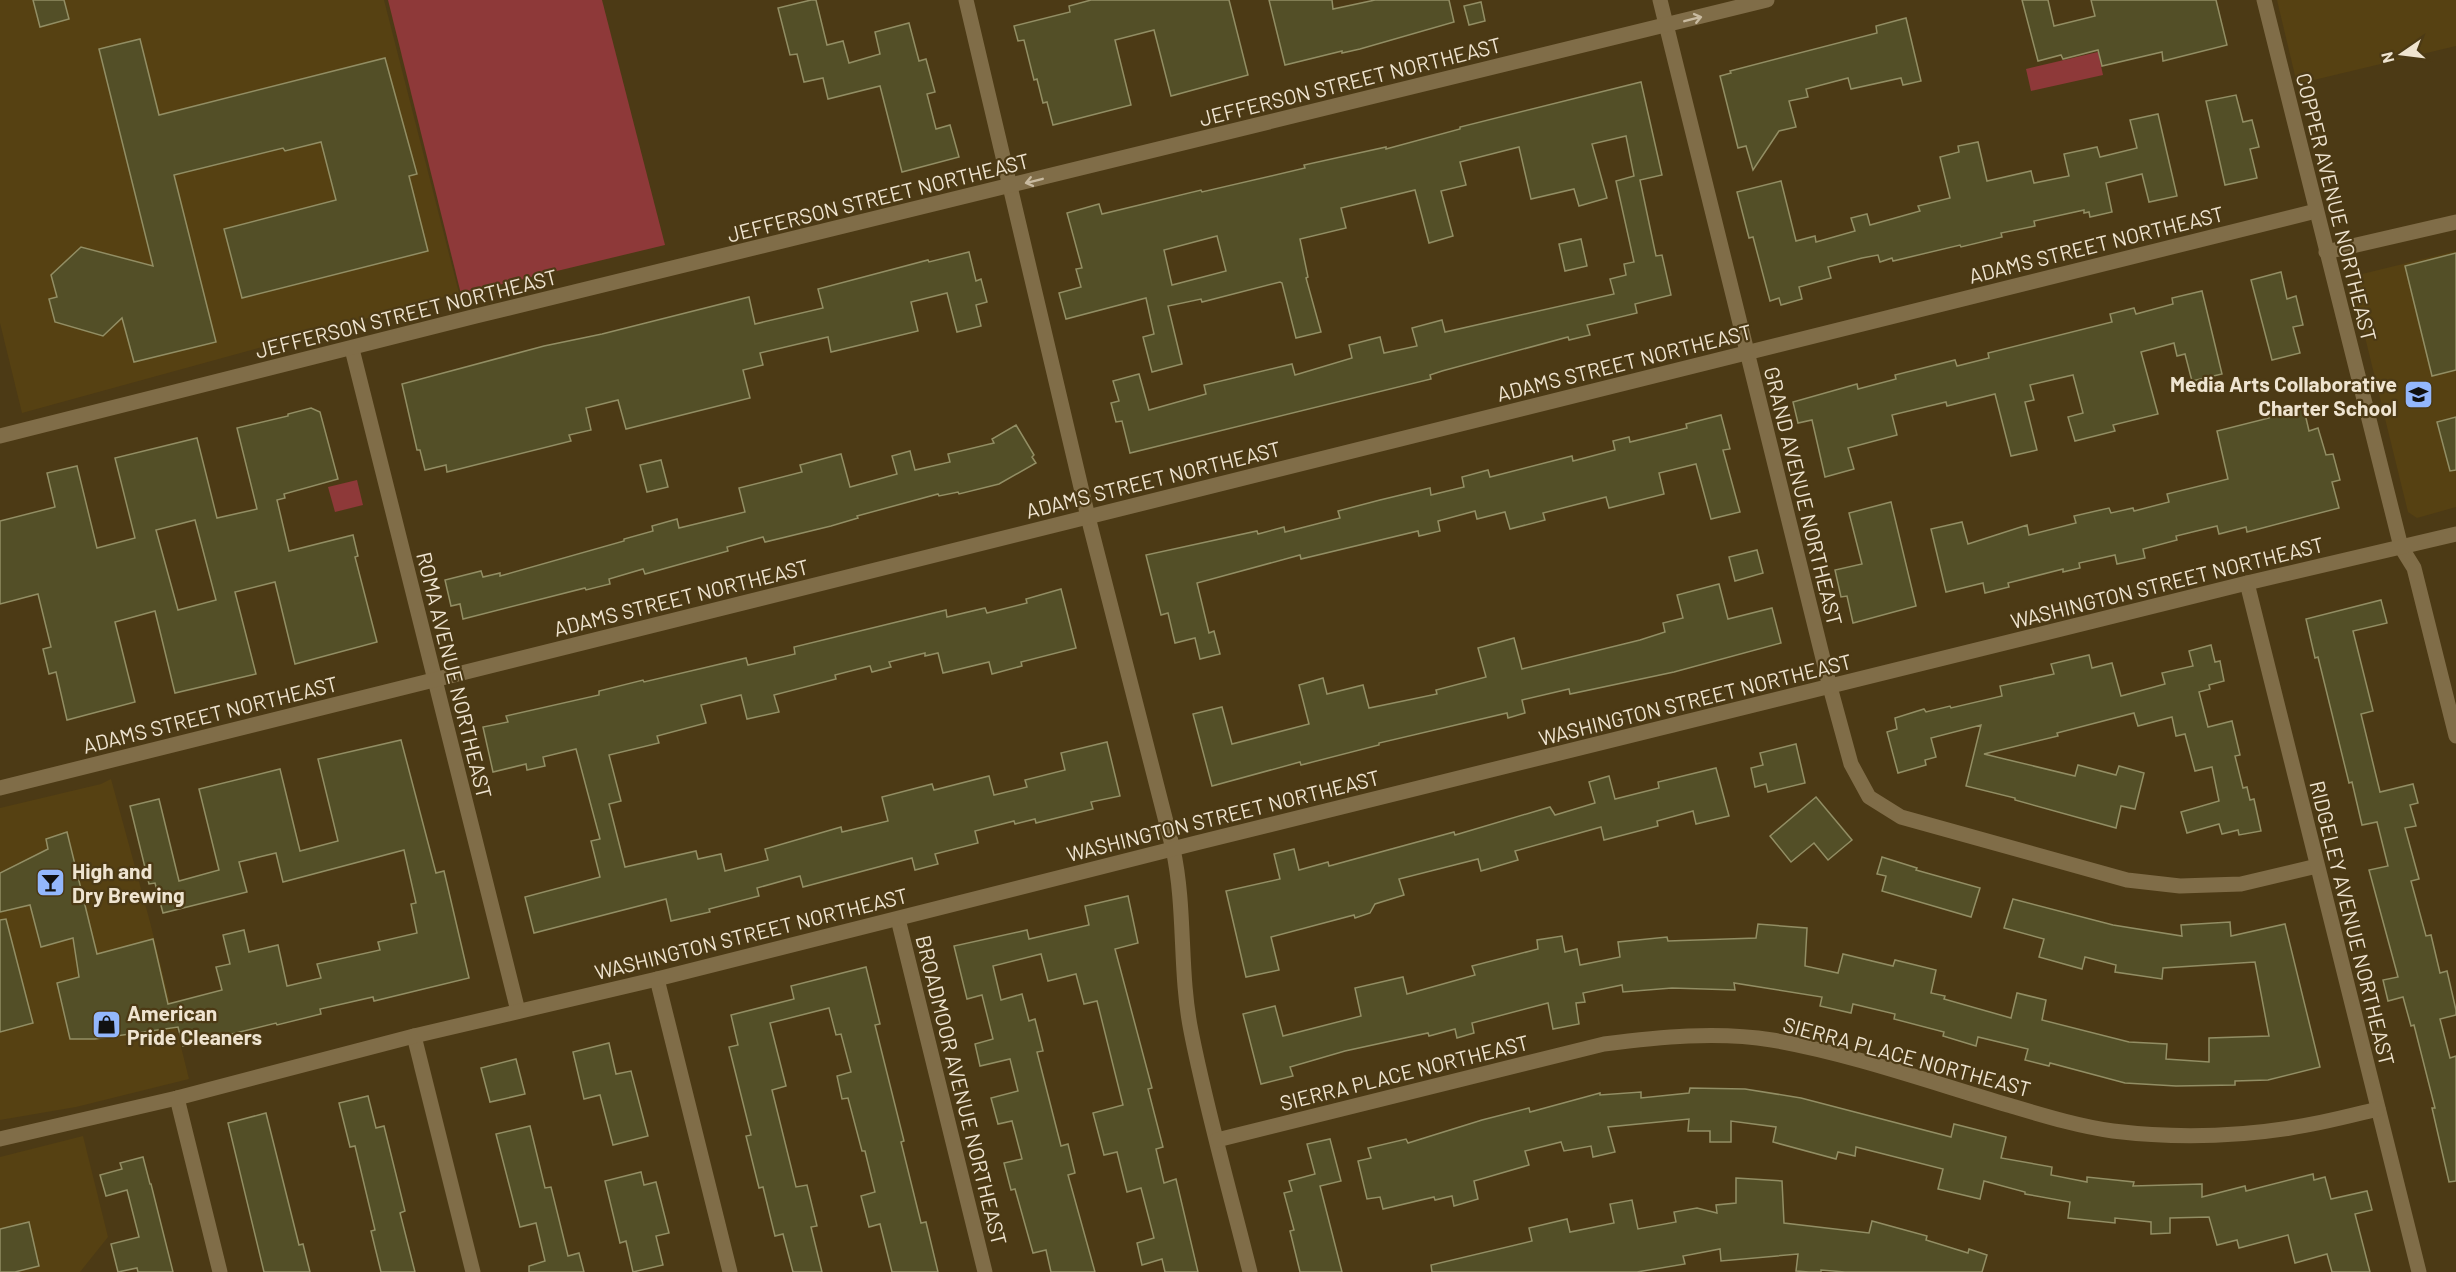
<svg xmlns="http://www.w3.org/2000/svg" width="2456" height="1272" font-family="Barlow,sans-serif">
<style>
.built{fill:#564112}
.green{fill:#8e3939}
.building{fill:#534f27;stroke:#928e64;stroke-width:1.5;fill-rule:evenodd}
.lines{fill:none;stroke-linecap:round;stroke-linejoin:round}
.minor{stroke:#806d48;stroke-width:15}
.tertiary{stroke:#806d48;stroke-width:15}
.oneway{stroke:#c8baa0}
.labels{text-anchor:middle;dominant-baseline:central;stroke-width:4.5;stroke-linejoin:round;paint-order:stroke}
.street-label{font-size:21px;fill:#efe4d0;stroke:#4c3a15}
.poi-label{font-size:21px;font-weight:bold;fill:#efe4d0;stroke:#4c3a15;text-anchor:start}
</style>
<rect width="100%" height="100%" fill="#4c3a15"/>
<g class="built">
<path d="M0,0H384L459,293L22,413L0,323Z"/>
<path d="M2277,0H2456V46L2297,84Z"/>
<path d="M2456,251V507L2417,518L2408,512L2352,284L2358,275Z"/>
<path d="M111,779L150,922L189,1079L76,1107L0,1120V808L101,784Z"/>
<path d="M83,1136L108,1237L80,1272H0V1157Z"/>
</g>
<g class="green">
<path d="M388,0H602L665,245L461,294Z"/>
<path d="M2098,52L2103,75L2031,91L2026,69Z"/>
<path d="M357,480L363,505L335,512L328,487Z"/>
</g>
<g class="building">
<path d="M33,0H64L69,19L40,27Z"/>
<path d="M811,0H816L827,45L843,41L849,63L880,54L875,32L909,23L919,61L926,59L935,92L927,94L936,129L950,125L959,157L902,172L880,86L828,99L823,78L804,82L797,54L790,55L778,8Z"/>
<path d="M1091,0H1229L1248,75L1171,96L1154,30L1115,40L1131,105L1053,125L1047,102L1043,103L1037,79L1034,80L1024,40L1018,41L1014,26L1070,12L1069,6Z"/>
<path d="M1269,0H1332L1333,9L1375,0H1449L1454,22L1360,49L1342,53V51L1285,65Z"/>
<path d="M2022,0H2048L2054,26L2095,16L2091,0H2216L2227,45L2163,61L2162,52L2102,66L2098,50L2063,59L2061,55L2038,61Z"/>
<path d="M1481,2L1485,21L1469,25L1464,6Z"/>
<path d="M1906,18L1921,81L1903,85L1901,78L1851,89L1848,78L1806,89L1808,97L1789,101L1796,127L1779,131L1753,170L1746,146L1738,148L1720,76L1731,73L1730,71L1877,33L1876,26Z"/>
<path d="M140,39L159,115L385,58L417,174L409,176L428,251L242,298L224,229L336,200L321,142L285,151L283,148L174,175L216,342L134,362L122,318L103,336L55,322L49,299L57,297L51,275L81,247L153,266L99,49Z"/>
<path d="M1641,82L1662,175L1640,180L1656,256L1662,255L1671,295L1635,304L1637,313L1587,325L1590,335L1569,340L1568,337L1442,371L1430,375L1431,379L1130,453L1122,421L1116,422L1111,403L1119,401L1113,381L1139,374L1149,410L1206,394L1204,385L1292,364L1295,375L1352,358L1349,345L1380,337L1384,353L1417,346L1412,328L1442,320L1445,332L1614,294L1610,279L1626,275L1624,264L1634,262L1616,181L1634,176L1626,136L1592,144L1607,198L1579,206L1574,189L1531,199L1519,147L1460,162L1466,185L1441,191L1453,236L1429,243L1415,190L1341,208L1346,228L1300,239L1308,277L1306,278L1321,332L1296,338L1282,283L1280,282L1202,302L1201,299L1168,306L1182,364L1152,372L1143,337L1154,334L1146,298L1066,319L1059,293L1081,287L1076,269L1082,268L1067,213L1099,204L1102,214L1201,190L1202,192L1305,168L1304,165L1386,147V149L1460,129V127ZM1217,236L1226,271L1172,285L1164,250Z"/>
<path d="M2236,95L2243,122L2252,120L2259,147L2250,149L2257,178L2225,185L2206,101Z"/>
<path d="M2158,114L2177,196L2149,202L2142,174L2106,183L2112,212L2090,217L2089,212L2084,213V210L2034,221L2035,226L2001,233L2002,237L1961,247L1960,245L1893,261L1892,258L1880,262L1878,255L1862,258L1828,267L1831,278L1799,287L1802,299L1781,305L1779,298L1770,301L1753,237L1749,238L1737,192L1781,181L1796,241L1815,236L1816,242L1855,231L1851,218L1867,214L1870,225L1920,211L1918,206L1950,198L1940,157L1959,152L1958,146L1978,142L1987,181L2031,171L2034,183L2069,176L2064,154L2097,147L2100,157L2137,148L2130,120Z"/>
<path d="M1581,239L1587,266L1565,271L1559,244Z"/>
<path d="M969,252L976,281L981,279L987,302L976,305L981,326L957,332L947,293L911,302L918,331L831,352L828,337L760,353L763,365L743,370L750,398L626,429L618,400L586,408L591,430L569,435L571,441L447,472L446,465L425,470L420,450H417L402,384L544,346L602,334L749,297L755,324L823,308L818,289L928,260L929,262Z"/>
<path d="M2456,253V370L2432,376L2405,266Z"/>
<path d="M2281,272L2287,299L2296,296L2303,325L2293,327L2300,353L2272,360L2251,280Z"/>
<path d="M2202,291L2222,374L2192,381L2185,354L2177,356L2174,343L2141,352L2158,414L2113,425L2115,431L2075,441L2068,417L2083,413L2073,375L2030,385L2034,400L2025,402L2037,450L2011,456L1995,394L1947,406L1946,402L1892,415L1897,435L1848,448L1854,469L1825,477L1812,420L1798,423L1793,402L1857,384L1858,389L1896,379L1895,375L1955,360L1957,366L1989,358L1988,353L2112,322L2110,314L2134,308L2136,314L2173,304L2172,298Z"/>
<path d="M2303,405L2309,431L2318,428L2326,455L2333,454L2340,480L2332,482L2339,508L2247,532L2246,527L2219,534L2217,526L2176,536L2177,540L2143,549L2145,558L2117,564L2115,555L2079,563L2080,568L2063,572V569L2008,583L2009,587L1985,593L1983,583L1946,592L1931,529L1962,522L1968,544L2027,525L2029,535L2076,523L2074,516L2109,508L2111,513L2133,508L2134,511L2169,502L2167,494L2228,479L2217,431L2269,418L2268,414Z"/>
<path d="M311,408L320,412L338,479L284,494L285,498L277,500L289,551L353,535L358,556L355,557L377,642L295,664L275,582L235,592L256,674L175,693L155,611L115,622L135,702L67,720L56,672L49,674L43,649L51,647L38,594L0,604V521L55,507L47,473L77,466L97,548L135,538L115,458L197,438L217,518L257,509L237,428L288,416V414ZM195,520L216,600L178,610L156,530Z"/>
<path d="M1721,415L1730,449L1723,450L1740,512L1711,519L1696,464L1659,473L1664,494L1609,508L1606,497L1543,513L1545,520L1510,529L1505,512L1477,519L1475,511L1438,521L1440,531L1419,536L1418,531L1301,559L1300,555L1197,583L1209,633L1214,631L1220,654L1200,659L1195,638L1175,643L1168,613L1161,615L1146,555L1257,531L1258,534L1284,527L1285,532L1340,518L1338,511L1380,500L1430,488L1431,495L1464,487L1462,477L1488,470L1490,477L1572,456L1573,461L1615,450L1613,441L1629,437L1630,442L1687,428L1686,424Z"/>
<path d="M2456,417V470L2450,471L2437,422Z"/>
<path d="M1016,425L1034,455L1032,457L1036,463L999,484L959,494L958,492L939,496L938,494L857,516L858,518L831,526L765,542L763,537L727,547L728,551L688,562L645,574L643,569L609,579L610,584L586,590L585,588L463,619L460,604L451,606L445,580L481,571L483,577L500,573V576L624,541V539L653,531L652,526L677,519L679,528L745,512L739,488L802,472L800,465L841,454L850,487L897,474L892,456L910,451L915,470L950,462L948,454L994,443L992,439Z"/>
<path d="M661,460L668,487L647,492L640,465Z"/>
<path d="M1891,502L1916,606L1853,623L1847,596L1841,597L1835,570L1862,564L1849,513Z"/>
<path d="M1757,550L1763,573L1735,581L1729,557Z"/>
<path d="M1719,584L1728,619L1772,608L1781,643L1674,672L1570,694L1569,689L1522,700L1525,713L1508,718L1507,713L1379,743V745L1301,765L1300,762L1212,786L1193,714L1222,707L1232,744L1309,724L1299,685L1323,678L1327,694L1363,685L1369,708L1437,694L1436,690L1486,677L1478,648L1514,638L1522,669L1640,640L1665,632L1663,623L1683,618L1677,595Z"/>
<path d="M1061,589L1076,648L1021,662L1022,666L992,674L989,662L943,673L938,653L925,656V653L889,662L891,667L872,672L870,666L835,675L836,679L774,695L779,712L747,719L741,695L701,705L706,723L657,736L659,743L609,755L621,801L609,804L625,867L696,851L698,859L721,854L725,871L768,860L765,849L841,827L842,832L888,821L882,797L932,784L934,790L989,776L994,795L1027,787L1025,780L1065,770L1061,753L1107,742L1120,796L1091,802L1093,809L1036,823L1035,819L1015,824L1014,821L975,831L978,843L935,854L938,864L915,870L912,858L803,887L800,876L757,888L759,896L709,909L710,912L671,921L666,899L534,933L525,897L600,877L591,841L600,839L576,749L543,757L545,766L527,770L526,764L493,772L483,727L508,722L506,716L599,695V691L643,680L644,682L746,658L748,665L795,654L794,647L946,610L947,617L985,608L987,613L1027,603L1026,599Z"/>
<path d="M2381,600L2387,623L2353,631L2373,711L2361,714L2380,792L2413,784L2418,803L2410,805L2416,826L2405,828L2419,879L2411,881L2426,936L2431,935L2440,973L2447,971L2456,1010V1015L2440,1019L2450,1058L2456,1056V1181L2449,1182L2432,1108H2435L2414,1025L2411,1026L2403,997L2388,1001L2383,980L2398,977L2369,870L2388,866L2377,822L2362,825L2352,782L2349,783L2318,657L2315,658L2306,619Z"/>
<path d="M2211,645L2215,662L2220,661L2224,681L2209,685L2210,689L2199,692L2208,727L2232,721L2240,755L2235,756L2243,788L2247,787L2250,800L2254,799L2261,831L2239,835L2238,830L2222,834L2219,824L2187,833L2181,812L2219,801L2212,767L2195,771L2185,734L2176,736L2172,717L2138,726L2134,713L2057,733L2058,736L1984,754L2075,776L2078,765L2116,775L2119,766L2144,773L2135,809L2121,806L2116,828L2015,800V798L1966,786L1981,725L1931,738L1936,757L1925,760L1926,765L1898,773L1887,732L1897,729L1895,718L1924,709L1926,712L1950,706L1951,708L2002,696L2000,686L2054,674L2051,664L2089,655L2092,668L2112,663L2121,696L2165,684L2162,673L2193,666L2189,651Z"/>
<path d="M401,740L436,873L444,871L469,978L374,1001L373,997L320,1009L321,1014L277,1025L276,1023L183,1046L178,1027L95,1039H70L57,983L79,977L73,938L41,947L30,905L0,912V873L48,849L46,839L67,832L97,954L153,939L168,1004L222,990L216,967L230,964L223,935L244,930L249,952L278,945L287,986L321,978L317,964L380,950L378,942L417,933L411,904L416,903L404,850L283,882L276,853L239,862L247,892L163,913L155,883L149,884L130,806L159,799L179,881L219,870L199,789L280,769L300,851L338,841L318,759Z"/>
<path d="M1796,744L1805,783L1768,792L1766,784L1755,787L1751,768L1763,765L1760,753Z"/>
<path d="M1716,768L1729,816L1696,824L1693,811L1657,821L1658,826L1604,840L1601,827L1515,851L1518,860L1481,871L1478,859L1399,879L1404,895L1375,904L1370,913L1355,918L1354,915L1271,937L1279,970L1246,977L1226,891L1280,879L1274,854L1294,849L1299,870L1328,862L1329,866L1454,832L1455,835L1550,807L1555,815L1595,803L1589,782L1609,776L1615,799L1659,788L1658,782Z"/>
<path d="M1816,797L1852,840L1828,860L1814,843L1791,862L1770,836Z"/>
<path d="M1882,857L1917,868L1916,870L1980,888L1971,917L1882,891L1886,876L1877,874Z"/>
<path d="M1128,896L1138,943L1115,949L1152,1088L1148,1089L1163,1147L1156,1149L1164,1183L1176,1179L1198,1272H1165L1162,1259L1142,1265L1137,1243L1154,1238L1141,1188L1127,1192L1117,1152L1104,1155L1093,1113L1123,1105L1097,1001L1084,1004L1076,974L1048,981L1041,954L993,966L1001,1000L1022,994L1029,1021L1035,1019L1043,1051L1037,1052L1061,1146L1068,1144L1075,1173L1068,1175L1095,1272H1051L1046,1250L1033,1253L1015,1189L1011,1190L1004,1163L1022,1159L1012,1121L998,1124L991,1098L1018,1091L1010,1059L980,1066L975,1044L993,1039L982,995L967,999L954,946L1027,930L1029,939L1089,925L1085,906Z"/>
<path d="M2013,899L2113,925L2182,936L2181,925L2230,922L2231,936L2285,924L2320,1067L2268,1080L2235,1081V1085L2176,1086L2125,1083L2050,1063L2049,1066L2025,1060L2028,1049L1978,1037L1976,1046L1943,1036L1944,1032L1894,1019L1895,1014L1853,1004L1851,1013L1820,1006L1822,997L1734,983L1735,990L1672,988L1623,992L1622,985L1583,993L1585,1002L1576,1003L1579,1024L1553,1029L1548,1003L1472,1023L1474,1033L1457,1038L1455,1029L1429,1036L1428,1033L1345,1051L1290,1067L1293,1076L1261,1084L1243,1014L1275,1006L1283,1036L1361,1016L1355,988L1403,977L1407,994L1475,975L1472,966L1538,949L1537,940L1562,936L1565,952L1577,949L1580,965L1620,957L1618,942L1667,937L1668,941L1756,938L1758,924L1807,928L1805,966L1838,973L1843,954L1893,966L1895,960L1936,970L1931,993L1945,996L1944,999L2011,1018L2017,993L2046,1000L2042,1020L2129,1042L2167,1044L2166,1059L2209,1062V1038L2269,1036L2255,962L2163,968L2162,979L2115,972L2116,965L2085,957L2082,969L2039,957L2044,939L2004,928Z"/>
<path d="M6,919L33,1023L0,1032V920Z"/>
<path d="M866,967L880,1024L875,1025L904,1141L901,1142L921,1223L926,1222L938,1272H892L880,1224L869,1227L861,1196L875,1192L865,1151H862L848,1098L842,1099L837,1076L851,1072L841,1034L836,1035L829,1008L770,1023L786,1086L772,1090L796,1187L807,1185L817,1226L811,1227L822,1272H793L783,1234L775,1236L763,1187L759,1188L746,1136L751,1135L729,1047L738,1045L731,1015L794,999L791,986Z"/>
<path d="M609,1043L616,1074L631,1071L648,1136L613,1145L600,1095L584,1099L573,1052Z"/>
<path d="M516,1059L525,1094L490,1102L481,1068Z"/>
<path d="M1690,1088L1745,1089L1801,1098L1951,1137L1954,1124L2006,1137L2001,1158L2052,1167L2051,1175L2087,1182V1177L2134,1182L2133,1186L2202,1184V1197L2245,1186L2246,1191L2313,1174L2314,1180L2325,1177L2331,1199L2367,1191L2372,1210L2355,1214L2370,1272H2332L2327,1254L2295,1263L2288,1235L2239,1248L2237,1240L2217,1245L2209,1217L2170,1218V1233L2151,1234V1222L2115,1218V1223L2068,1218L2070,1202L2025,1194V1192L1984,1181L1980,1199L1938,1189L1943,1169L1856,1147L1855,1156L1838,1152L1836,1159L1773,1142L1776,1127L1731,1121V1142H1710V1131H1688L1689,1119L1608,1127L1615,1152L1593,1157L1591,1146L1564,1151L1561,1142L1525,1151L1529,1165L1474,1181L1478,1199L1454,1206L1452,1196L1435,1200L1434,1197L1383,1209L1380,1197L1367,1199L1358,1161L1371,1158L1368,1148L1406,1139L1408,1143L1482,1120L1529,1108L1530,1112L1600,1093V1095L1641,1092V1098L1689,1093Z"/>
<path d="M368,1096L376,1128L384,1126L405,1211L400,1213L415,1272H381L371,1231L375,1230L355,1146L350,1147L339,1103Z"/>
<path d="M266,1113L299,1245L303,1244L310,1272H264L228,1123Z"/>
<path d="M530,1126L545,1188L551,1187L568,1256L579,1253L584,1272H529V1266L545,1261L536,1223L520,1227L496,1134Z"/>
<path d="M1330,1139L1341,1181L1320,1186L1342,1272H1300L1290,1231L1294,1230L1284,1193L1292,1191L1289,1181L1315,1174L1307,1144Z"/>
<path d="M143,1157L150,1184H151L173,1272H138L137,1268L118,1272L111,1244L139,1237L127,1190L106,1196L100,1175L122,1169L120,1163Z"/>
<path d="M641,1172L644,1185L656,1182L669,1233L656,1236L663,1265L633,1272L626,1241L620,1243L605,1181Z"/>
<path d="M1736,1178L1782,1181L1784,1223L1869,1233L1872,1221L1927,1236L1926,1240L1968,1253L1969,1249L1987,1255L1982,1272H1845L1821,1270V1272H1809L1796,1271L1798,1254L1721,1261L1720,1249L1683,1256L1685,1264L1637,1272H1432L1431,1265L1532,1241L1529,1228L1567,1219L1570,1232L1614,1223L1610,1204L1632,1200L1638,1229L1676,1222L1674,1212L1697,1208L1717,1213L1716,1205L1736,1203Z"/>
<path d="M29,1222L39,1266L15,1272H0V1229Z"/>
</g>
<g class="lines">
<g class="minor">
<path d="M966,0L1088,517L1173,849C1186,909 1179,971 1191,1031C1207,1112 1230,1192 1250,1272"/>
<path d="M1660,0L1830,687L1851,764L1869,797L1901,817L2127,880L2180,886L2241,884L2317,866"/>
<path d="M2326,252L2456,222"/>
<path d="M352,349L518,1011"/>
<path d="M0,436L476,316L1767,0"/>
<path d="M2247,583L2419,1272"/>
<path d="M0,788L2316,211"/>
<path d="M898,919L985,1272"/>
<path d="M657,979L730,1272"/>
<path d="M414,1036L473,1272"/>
<path d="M177,1098L220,1272"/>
<path d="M1217,1140L1604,1044C1659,1037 1717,1031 1772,1040C1852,1054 1930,1082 2008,1105C2042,1115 2077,1126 2113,1131C2171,1138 2232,1137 2290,1128C2319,1124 2349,1116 2378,1109"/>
</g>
<g class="tertiary">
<path d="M2264,0L2401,547L2414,568L2456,736"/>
<path d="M0,1139L177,1098L414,1036L657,979L1196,843L2247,583L2456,534"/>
</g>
</g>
<defs><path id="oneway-shaft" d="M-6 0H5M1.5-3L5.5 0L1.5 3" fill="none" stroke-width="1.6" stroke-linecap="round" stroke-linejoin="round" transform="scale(1.5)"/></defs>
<g class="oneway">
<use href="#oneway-shaft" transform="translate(1693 19) rotate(-14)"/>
<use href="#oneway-shaft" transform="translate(1034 181) rotate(166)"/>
</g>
<defs>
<symbol id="school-square" viewBox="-11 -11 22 22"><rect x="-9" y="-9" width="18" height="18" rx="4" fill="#93b7fd" stroke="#4c3a15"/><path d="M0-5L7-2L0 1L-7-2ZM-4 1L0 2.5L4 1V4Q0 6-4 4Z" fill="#111"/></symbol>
<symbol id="bar-square" viewBox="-11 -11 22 22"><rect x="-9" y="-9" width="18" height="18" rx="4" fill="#93b7fd" stroke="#4c3a15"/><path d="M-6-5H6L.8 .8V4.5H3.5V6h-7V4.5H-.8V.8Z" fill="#111"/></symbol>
<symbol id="shop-square" viewBox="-11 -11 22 22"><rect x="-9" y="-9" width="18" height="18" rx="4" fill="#93b7fd" stroke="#4c3a15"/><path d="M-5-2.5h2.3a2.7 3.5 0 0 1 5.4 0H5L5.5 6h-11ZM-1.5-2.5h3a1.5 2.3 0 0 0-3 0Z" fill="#111"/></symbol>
</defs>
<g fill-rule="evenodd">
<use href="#school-square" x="2402" y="378" width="33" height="33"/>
<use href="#bar-square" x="34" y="866" width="33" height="33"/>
<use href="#shop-square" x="90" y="1008" width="33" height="33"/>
</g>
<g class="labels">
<g class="street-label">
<text transform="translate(1350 81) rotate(-14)">JEFFERSON STREET NORTHEAST</text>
<text transform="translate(878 197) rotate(-14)">JEFFERSON STREET NORTHEAST</text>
<text transform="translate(2337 207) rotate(76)">COPPER AVENUE NORTHEAST</text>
<text transform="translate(2096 244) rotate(-14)">ADAMS STREET NORTHEAST</text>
<text transform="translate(406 313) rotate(-14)">JEFFERSON STREET NORTHEAST</text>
<text transform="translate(1624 362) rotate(-14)">ADAMS STREET NORTHEAST</text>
<text transform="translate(1153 479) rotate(-14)">ADAMS STREET NORTHEAST</text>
<text transform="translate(1804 496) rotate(76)">GRAND AVENUE NORTHEAST</text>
<text transform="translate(2167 582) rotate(-14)">WASHINGTON STREET NORTHEAST</text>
<text transform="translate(681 597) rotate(-14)">ADAMS STREET NORTHEAST</text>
<text transform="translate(455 675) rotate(76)">ROMA AVENUE NORTHEAST</text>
<text transform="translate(1695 699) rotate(-14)">WASHINGTON STREET NORTHEAST</text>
<text transform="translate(210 714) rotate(-14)">ADAMS STREET NORTHEAST</text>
<text transform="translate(1223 815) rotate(-14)">WASHINGTON STREET NORTHEAST</text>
<text transform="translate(2353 923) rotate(76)">RIDGELEY AVENUE NORTHEAST</text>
<text transform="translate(751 933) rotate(-14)">WASHINGTON STREET NORTHEAST</text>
<text transform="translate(1907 1056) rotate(15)">SIERRA PLACE NORTHEAST</text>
<text transform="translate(1404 1072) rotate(-14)">SIERRA PLACE NORTHEAST</text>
<text transform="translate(962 1090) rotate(76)">BROADMOOR AVENUE NORTHEAST</text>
</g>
<g class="poi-label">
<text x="2397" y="383" text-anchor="end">Media Arts Collaborative<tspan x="2397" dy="24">Charter School</tspan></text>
<text x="72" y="870">High and<tspan x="72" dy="24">Dry Brewing</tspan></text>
<text x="127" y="1012">American<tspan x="127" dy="24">Pride Cleaners</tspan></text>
</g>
</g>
<g transform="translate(2402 54) rotate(256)" stroke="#4c3a15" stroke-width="4.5" paint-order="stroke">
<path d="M0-4.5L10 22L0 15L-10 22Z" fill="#efe4d0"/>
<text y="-9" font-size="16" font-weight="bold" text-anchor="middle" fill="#efe4d0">N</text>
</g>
</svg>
